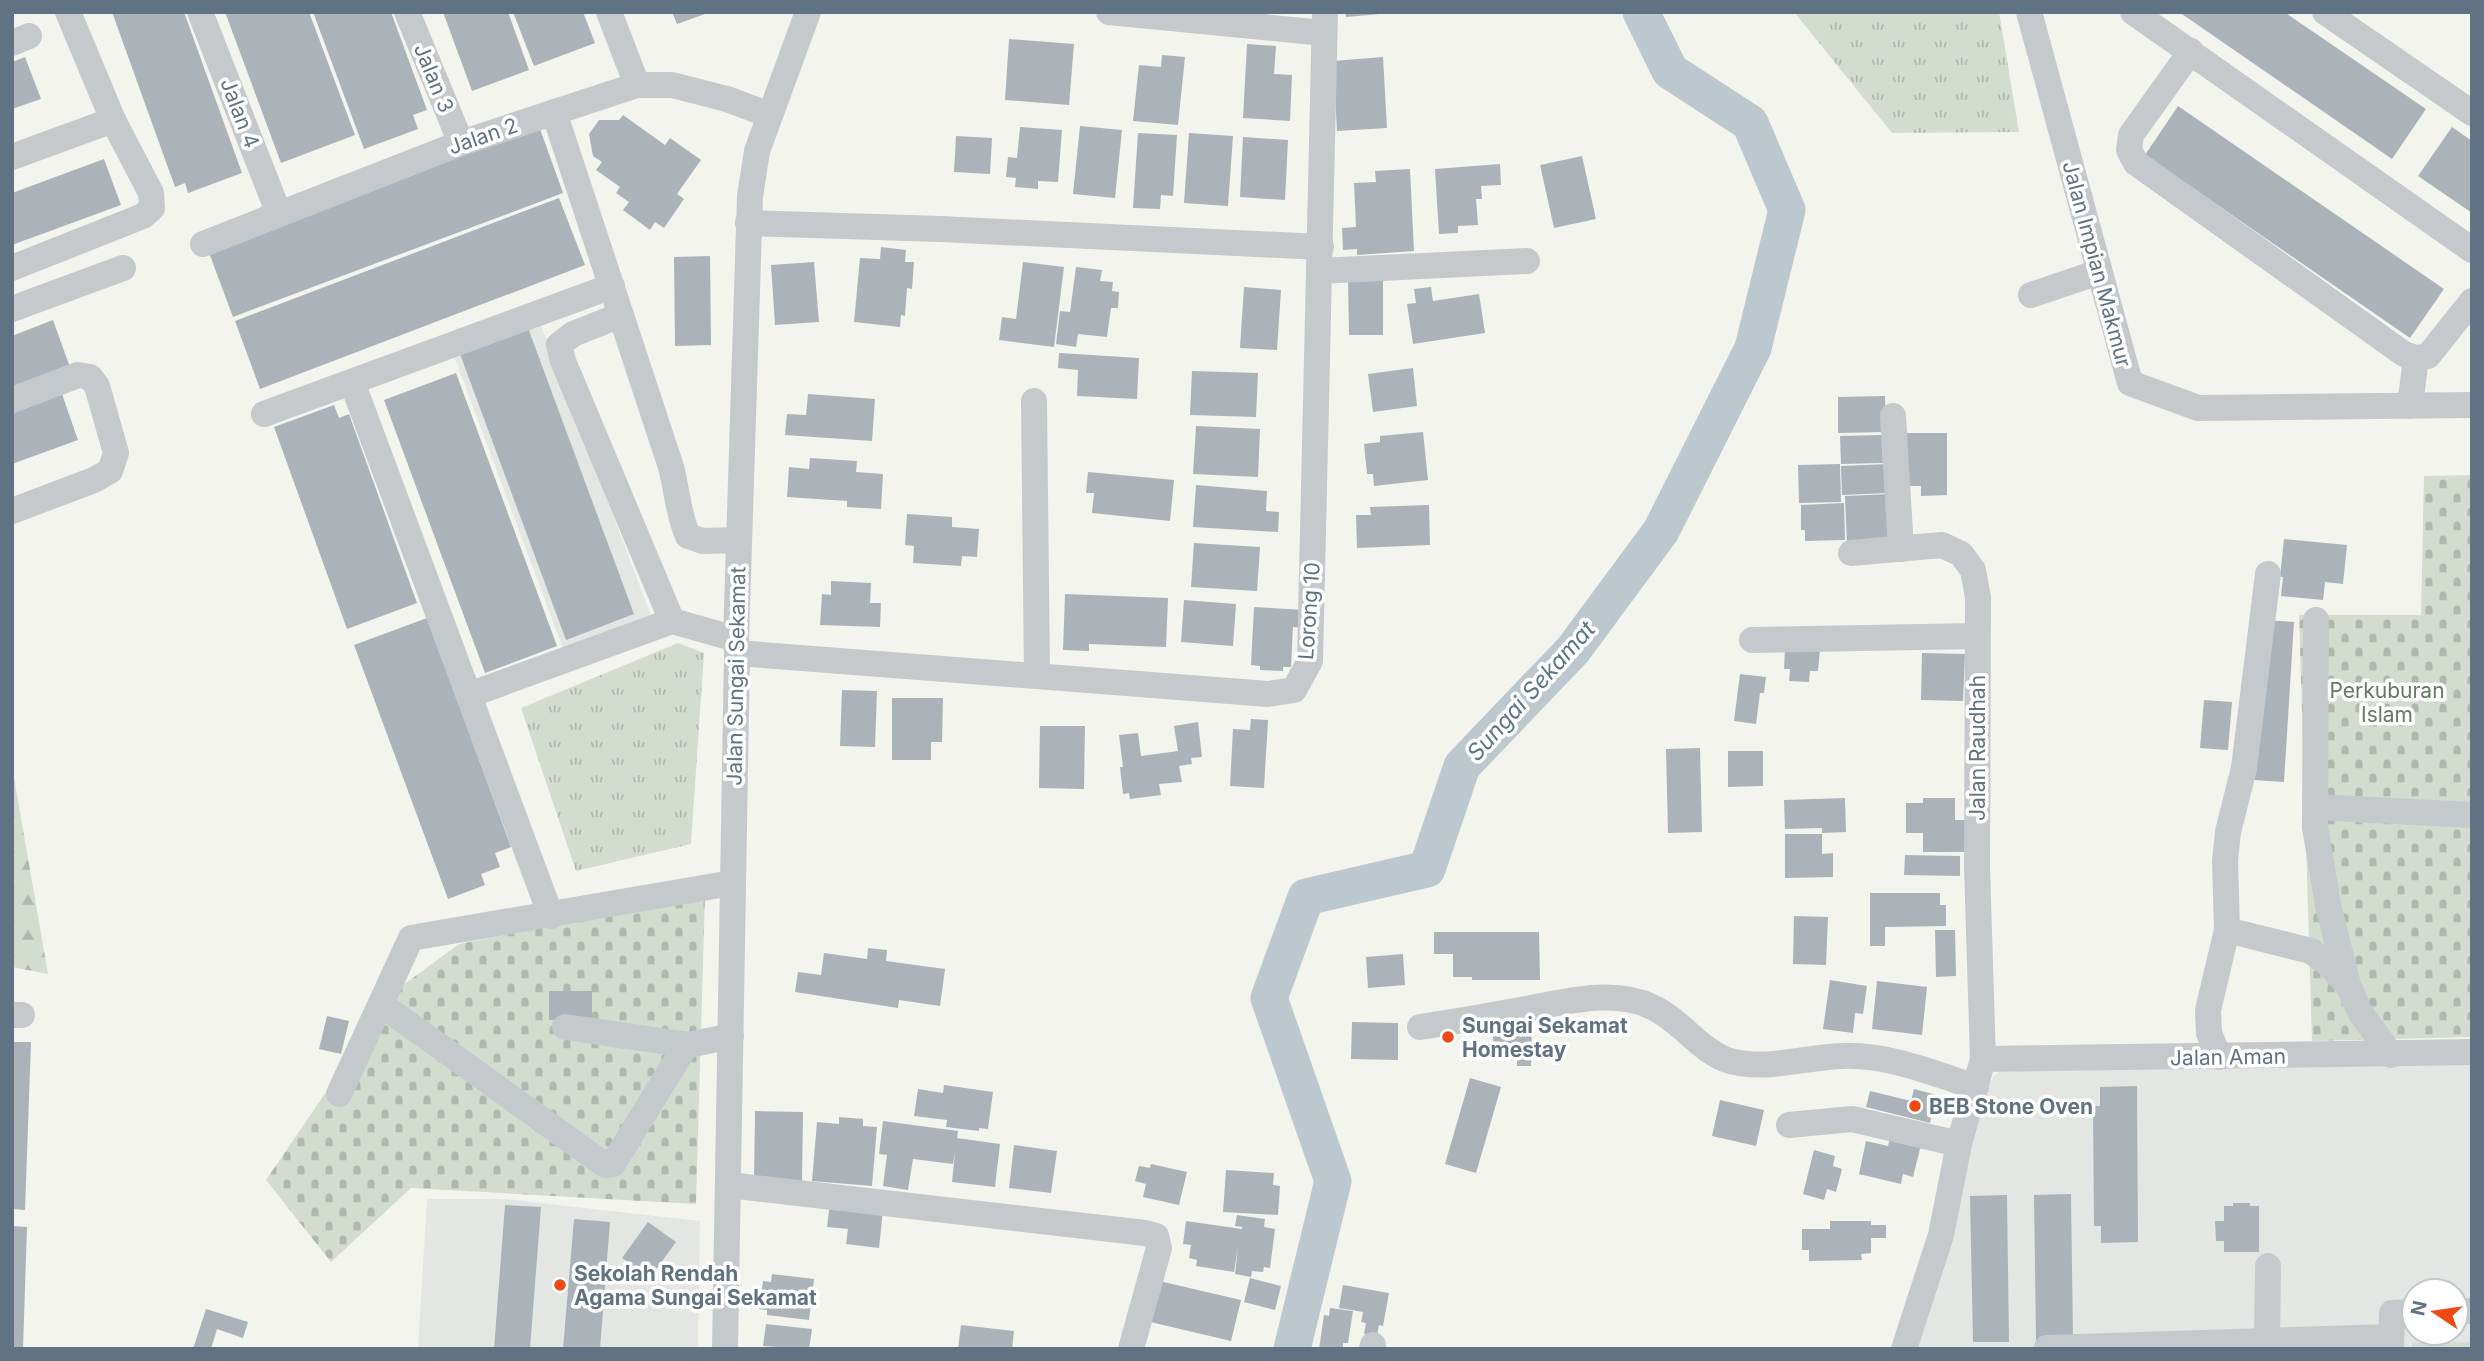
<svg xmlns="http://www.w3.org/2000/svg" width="2484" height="1361" font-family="Inter,sans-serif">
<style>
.built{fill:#e4e6e3;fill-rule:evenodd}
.grass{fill:url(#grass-tufts)}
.forest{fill:url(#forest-firs)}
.cemetery{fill:url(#cemetery-stones)}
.pitch{fill:#d4dcd0}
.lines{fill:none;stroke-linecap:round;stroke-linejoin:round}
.river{stroke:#bcc8cd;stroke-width:37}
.building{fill:#abb3b8}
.minor{stroke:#c6c9cc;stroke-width:26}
.poi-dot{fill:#f04914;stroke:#fff;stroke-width:2.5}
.labels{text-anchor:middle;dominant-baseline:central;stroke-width:7;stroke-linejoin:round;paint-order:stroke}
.street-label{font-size:21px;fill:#617383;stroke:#fff}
.park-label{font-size:21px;fill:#657a60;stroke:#fff}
.poi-label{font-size:21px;font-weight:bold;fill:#617383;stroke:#fff;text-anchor:start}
.water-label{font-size:23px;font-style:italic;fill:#5c7781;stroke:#fff}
</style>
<defs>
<pattern id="grass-tufts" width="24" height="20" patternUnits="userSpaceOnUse" patternTransform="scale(1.75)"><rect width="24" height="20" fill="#d4dcd0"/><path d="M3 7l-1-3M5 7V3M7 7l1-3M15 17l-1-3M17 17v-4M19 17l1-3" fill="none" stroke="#afb7ae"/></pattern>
<pattern id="forest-firs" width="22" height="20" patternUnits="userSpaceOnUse" patternTransform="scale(1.75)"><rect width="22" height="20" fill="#d4dcd0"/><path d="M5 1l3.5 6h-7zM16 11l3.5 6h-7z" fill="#afb7ae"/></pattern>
<pattern id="cemetery-stones" width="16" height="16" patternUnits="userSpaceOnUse" patternTransform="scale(1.75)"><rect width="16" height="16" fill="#d4dcd0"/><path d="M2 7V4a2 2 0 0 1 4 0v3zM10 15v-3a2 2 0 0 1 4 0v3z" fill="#afb7ae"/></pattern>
</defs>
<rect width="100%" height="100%" fill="#f4f4ef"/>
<g class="built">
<path d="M539,320L653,621L565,654L453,353Z"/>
<path d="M2472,1057V1349H1913L1983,1092L1995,1075L2009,1067ZM2414,1291H2456V1333H2414Z"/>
<path d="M427,1199H505L700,1221L698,1349H418Z"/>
</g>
<g class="grass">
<path d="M1794,12H1999L2019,132L1892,133Z"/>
<path d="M678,643L704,653L691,844L576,871L521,708Z"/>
</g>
<path class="forest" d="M12,766L48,974L12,967Z"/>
<g class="cemetery">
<path d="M2472,475V1037L2312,1041L2299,615H2421L2424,476Z"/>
<path d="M705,895L696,1204L411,1188L331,1262L266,1180L395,991L459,944Z"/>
</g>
<path class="pitch" d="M2472,1342V1349H2412V1343Z"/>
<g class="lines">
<path class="river" d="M1292,1349L1333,1181L1269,998L1306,897L1427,869L1462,766L1573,650L1661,531L1753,348L1787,210L1750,123L1670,71L1641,12"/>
</g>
<g class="building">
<path d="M112,12H184L242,173L188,193L185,183L175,187Z"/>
<path d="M225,12H309L355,135L281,163Z"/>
<path d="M313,12H391L427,110L413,115L418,129L364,149Z"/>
<path d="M443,12H508L529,70L472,91Z"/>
<path d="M513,12H583L595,43L534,66Z"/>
<path d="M672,12H708V13L677,24Z"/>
<path d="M1345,12H1380V14L1346,17Z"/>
<path d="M2179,12H2284L2426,109L2392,159Z"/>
<path d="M1009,39L1074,44L1069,105L1005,100Z"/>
<path d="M1247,44L1276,46L1274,74L1292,75L1290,121L1243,118Z"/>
<path d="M1162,55L1185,57L1178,125L1133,121L1139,65L1161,67Z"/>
<path d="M25,57L41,99L12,109V62Z"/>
<path d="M1383,57L1387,128L1337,131L1333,61Z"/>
<path d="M2178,106L2444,289L2410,338L2145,155Z"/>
<path d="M623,115L665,145L670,138L701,160L677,194L684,199L664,228L655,222L650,230L623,210L629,202L616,193L620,187L596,170L602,162L593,156L589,134L599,120H619Z"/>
<path d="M539,126L563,193L233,317L208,250Z"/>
<path d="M1080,126L1122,130L1115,198L1073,194Z"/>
<path d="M1020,127L1062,130L1058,182L1038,181V189L1015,187L1016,178L1006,177L1008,157L1017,158Z"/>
<path d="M2452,127L2472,141V213L2418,176Z"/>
<path d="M1138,133L1177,135L1173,196L1161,195L1160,209L1133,208Z"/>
<path d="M1189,133L1233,136L1228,206L1184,203Z"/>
<path d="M956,136L992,138L990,174L954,172Z"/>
<path d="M1243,137L1288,140L1285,200L1240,197Z"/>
<path d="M1582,156L1596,219L1554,228L1540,165Z"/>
<path d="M104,159L121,205L12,245V193Z"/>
<path d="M1500,164L1501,185L1481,186L1482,199H1476L1478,225L1458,226V233L1439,234L1435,169Z"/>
<path d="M1410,169L1414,251L1357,255V249L1343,250L1342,228L1356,227L1354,183L1376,182L1375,171Z"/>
<path d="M559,198L585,265L260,389L235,321Z"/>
<path d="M881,247L906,250L905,262H914L912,289L907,288L905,316L901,315L900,327L854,322L860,258L880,259Z"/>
<path d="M710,256L711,345L675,346L674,257Z"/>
<path d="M814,262L819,322L775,325L771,265Z"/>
<path d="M1023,262L1064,267L1054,347L999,340L1002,317L1016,319Z"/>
<path d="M1076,267L1102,270L1100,281L1113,282L1112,291L1119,292L1118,308H1111L1107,337L1078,334L1076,347L1056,344L1060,311L1070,312Z"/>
<path d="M1348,278H1383V335H1349Z"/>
<path d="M1244,287L1281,290L1277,350L1240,348Z"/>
<path d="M1431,287L1433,301L1479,294L1485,333L1413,344L1407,304L1416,303L1414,289Z"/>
<path d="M53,320L71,370L12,392V336Z"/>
<path d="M528,328L634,614L566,640L460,354Z"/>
<path d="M1059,353L1139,358L1137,399L1077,396L1078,370L1058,368Z"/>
<path d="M1413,368L1417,406L1373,412L1368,374Z"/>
<path d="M1192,371L1258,373L1256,417L1190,415Z"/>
<path d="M456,373L557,646L485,673L384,400Z"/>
<path d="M62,394L78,440L12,464V412Z"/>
<path d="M808,394L875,399L872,441L785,435L787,414L806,415Z"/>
<path d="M1885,396L1886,432L1838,433V397Z"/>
<path d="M334,405L339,418L349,414L417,603L347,629L274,427Z"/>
<path d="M1196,426L1260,429L1258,477L1193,474Z"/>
<path d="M1423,432L1428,480L1374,486L1373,474H1367L1364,444L1380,442V436Z"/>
<path d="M1901,433H1947V495L1921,496V486H1907Z"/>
<path d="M1882,435L1883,463L1841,464L1840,436Z"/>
<path d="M810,458L857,461L856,472L883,474L881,509L847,507V501L787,497L789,467L809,469Z"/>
<path d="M1840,464L1841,502L1799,503L1798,465Z"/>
<path d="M1888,464L1889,493L1842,495L1841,466Z"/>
<path d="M1088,472L1174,480L1170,521L1092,513L1094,493H1086Z"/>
<path d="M1196,485L1267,491L1266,511L1279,512L1278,532L1193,527Z"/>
<path d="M1891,494L1893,542L1847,544L1845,496Z"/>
<path d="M1844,503L1845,540L1805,541V530H1801V505Z"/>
<path d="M1429,505L1430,545L1357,548L1356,515H1371L1370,507Z"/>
<path d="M907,514L952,517V527L979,529L977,557L962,556L961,566L913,563L914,546L905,545Z"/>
<path d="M2284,539L2347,545L2343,584L2325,582L2323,600L2281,596L2283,577H2280Z"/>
<path d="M1194,543L1260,547L1257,591L1191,587Z"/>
<path d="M831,581L871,583L870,603H881L880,627L820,625L822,594L831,595Z"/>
<path d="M1065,594L1168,598L1166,647L1089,644V651L1063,650Z"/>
<path d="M1184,600L1236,604L1233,646L1181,642Z"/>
<path d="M1254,607L1305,610L1304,628L1293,627L1291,667H1283V671L1260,670V666L1251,665Z"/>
<path d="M427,618L511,847L495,853L500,867L481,874L485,885L448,899L354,645Z"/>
<path d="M2263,620L2294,622L2284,782L2254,780Z"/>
<path d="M1785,648L1820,650L1818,671H1810L1809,682L1789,681L1790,669H1784Z"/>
<path d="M1922,653L1965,654L1963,701L1921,700Z"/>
<path d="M1740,674L1766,677L1764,693H1760L1756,724L1734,721Z"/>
<path d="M842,690L877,691L875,747L840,746Z"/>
<path d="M892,698H943L942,742H931V760H892Z"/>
<path d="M2204,700L2232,702L2228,750L2200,748Z"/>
<path d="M1251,719L1268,720L1264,788L1230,786L1233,729L1250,730Z"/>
<path d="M1198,722L1202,757L1191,758L1192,764L1179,766L1182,782L1159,784L1161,795L1130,799L1129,793L1123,794L1120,767H1123L1119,735L1138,733L1141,756L1178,751L1174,726Z"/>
<path d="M1040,726H1085L1084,789L1039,788Z"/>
<path d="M1700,748L1702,832L1668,833L1666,749Z"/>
<path d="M1728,751H1763V786L1728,787Z"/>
<path d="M1845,798L1846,832L1822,833V828L1785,829L1784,800Z"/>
<path d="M1923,798H1955V820H1967V852H1923V833H1906V803H1923Z"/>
<path d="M1785,834H1822V854L1833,853V877L1785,878Z"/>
<path d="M1905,855L1960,856V876L1904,875Z"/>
<path d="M1870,893H1940V905H1946V926L1885,927V946H1870Z"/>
<path d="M1794,916L1828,917L1826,965L1793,964Z"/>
<path d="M1935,930H1955L1956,976L1936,977Z"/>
<path d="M1434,932H1539L1540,980H1472V977H1453V954H1434Z"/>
<path d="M868,948L887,950L886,961L945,969L940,1006L899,1000L898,1008L795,992L798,972L821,975L824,953L867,959Z"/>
<path d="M1403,954L1405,985L1368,988L1366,957Z"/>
<path d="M1830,980L1867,986L1863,1014L1855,1013L1853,1033L1823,1029Z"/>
<path d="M1877,981L1927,987L1922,1035L1872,1029Z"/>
<rect x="549" y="991" width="43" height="29"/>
<path d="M327,1016L349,1021L341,1054L319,1049Z"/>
<path d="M1493,1019L1532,1020L1531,1066H1517V1060L1493,1059Z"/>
<path d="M1352,1022L1398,1023V1060L1351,1059Z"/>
<path d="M12,1042H31L25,1210L12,1209Z"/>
<path d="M1470,1078L1501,1087L1476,1173L1445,1164Z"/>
<path d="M944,1085L993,1092L988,1129L979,1128V1131L946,1127L947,1120L914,1116L918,1089L943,1093Z"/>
<path d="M2137,1086L2138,1242L2101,1243V1226H2094L2093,1106H2100V1087Z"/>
<path d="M1914,1089L1937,1095L1930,1123L1866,1107L1870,1091L1911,1101Z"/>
<path d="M1720,1100L1764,1110L1756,1146L1712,1136Z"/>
<path d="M755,1111L803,1112L802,1182L754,1181Z"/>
<path d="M839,1117L863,1119V1126L877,1127L872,1186L812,1181L817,1122L839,1124Z"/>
<path d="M883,1121L958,1131L957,1138L1000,1144L995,1187L952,1182L955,1153L953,1164L913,1159L908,1190L883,1186L887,1155L879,1154Z"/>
<path d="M1890,1138L1921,1145L1913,1177L1903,1174L1901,1184L1859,1174L1866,1141L1888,1146Z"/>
<path d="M1014,1145L1057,1151L1051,1193L1009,1188Z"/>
<path d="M1814,1150L1835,1156L1833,1166L1842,1169L1836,1192L1827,1189L1824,1200L1803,1194Z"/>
<path d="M1151,1164L1187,1172L1179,1205L1143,1197L1146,1184L1135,1181L1139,1166L1150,1168Z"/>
<path d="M1226,1170L1274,1173L1273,1185L1280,1186L1278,1215L1223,1212Z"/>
<path d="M2071,1194L2073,1339L2036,1340L2034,1195Z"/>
<path d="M2007,1195L2009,1342H1973L1970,1196Z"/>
<path d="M830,1203L883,1210L879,1248L846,1244L848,1229L827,1227Z"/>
<path d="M2233,1203H2250V1206H2259V1252H2224V1241H2216L2215,1221H2224V1206H2233Z"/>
<path d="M505,1205L541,1207L530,1349H494Z"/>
<path d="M1237,1215L1265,1219L1264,1227L1275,1229L1270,1268L1264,1267L1263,1272L1252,1271L1251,1277L1235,1274L1238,1247L1234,1272L1196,1266L1197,1260L1189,1258L1191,1245L1183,1244L1186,1221L1242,1229V1227L1235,1226Z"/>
<path d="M574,1219L610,1222L600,1349H563Z"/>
<path d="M1830,1221H1871V1225H1886V1238H1871V1253L1861,1254L1862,1260L1809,1261V1250H1802V1229H1830Z"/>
<path d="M648,1222L676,1242L650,1278L646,1275L642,1281L624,1267L628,1262L622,1258Z"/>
<path d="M12,1226L27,1227L23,1349H12Z"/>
<path d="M772,1274L814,1279L809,1320L767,1315V1310L759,1309L763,1281L771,1282Z"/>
<path d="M1250,1278L1281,1286L1275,1310L1244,1302Z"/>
<path d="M1155,1280L1241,1300L1231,1341L1146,1321Z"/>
<path d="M1343,1285L1389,1293L1383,1326L1379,1325L1377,1336L1364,1334L1366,1323L1361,1322L1363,1312L1339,1308Z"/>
<path d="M1330,1308L1353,1311L1348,1343H1343V1349H1319L1324,1315L1329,1316Z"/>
<path d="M206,1309L248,1322L243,1338L217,1329L211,1349H193Z"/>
<path d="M766,1324L812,1329L809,1349L763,1346Z"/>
<path d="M961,1325L1014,1331L1012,1349H958Z"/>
</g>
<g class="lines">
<g class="minor">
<path d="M200,12L279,214"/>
<path d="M407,12L461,143"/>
<path d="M609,12L637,85"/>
<path d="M1109,12L1324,33"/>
<path d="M2029,12L2130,383L2198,408L2472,405"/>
<path d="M2133,12L2472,250"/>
<path d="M2325,12L2472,113"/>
<path d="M12,43L29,36"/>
<path d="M2191,51L2131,135L2129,150L2136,163L2404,354L2416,358L2428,356L2472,301"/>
<path d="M554,112L671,467C677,490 678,514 688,536L703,541L738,540"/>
<path d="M12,157L113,120"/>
<path d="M748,223L940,229L1321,247"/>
<path d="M203,244L461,143L637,85H672L727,99L770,115"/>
<path d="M12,268L143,216L152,208L151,193L113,120L68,12"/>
<path d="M1319,271L1527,261"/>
<path d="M2031,295L2099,272"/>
<path d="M12,309L123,268"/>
<path d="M621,315L573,334L559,345L563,361L672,621"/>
<path d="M352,382L551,916"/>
<path d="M12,400L78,375L90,377L97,386L116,453L110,471L94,480L12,511"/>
<path d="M1034,401L1037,675"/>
<path d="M2410,406L2416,358"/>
<path d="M264,414L612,286"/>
<path d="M1893,416L1901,549"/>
<path d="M1851,553L1942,545L1961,554L1973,570L1978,598L1977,867L1983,1059L1959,1144L1941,1235L1904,1349"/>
<path d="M2316,620L2315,827L2328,905L2348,985L2360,1012L2391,1055"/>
<path d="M1752,640L1977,636"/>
<path d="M737,653L1268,694L1294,690L1310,661L1325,12"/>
<path d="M469,695L672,621L736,639"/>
<path d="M2315,807L2472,815"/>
<path d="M2227,930L2311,951L2327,963L2347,984"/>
<path d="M382,1005L605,1165L613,1164L683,1050L689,1045L731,1036"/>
<path d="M12,1015H22"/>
<path d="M565,1027L689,1045"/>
<path d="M1420,1027C1452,1022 1483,1017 1515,1011C1557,1004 1611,987 1652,1007C1681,1020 1699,1051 1730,1061C1766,1071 1806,1057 1842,1056C1887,1054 1933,1073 1976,1087"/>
<path d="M2219,1057L2209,1033L2208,1010L2227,930L2225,861L2228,832L2244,768L2268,574"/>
<path d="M1983,1059L2472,1052"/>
<path d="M339,1094L411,938L732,883"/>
<path d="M1789,1125L1852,1119L1959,1144"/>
<path d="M728,1185L1145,1233L1156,1236L1159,1248L1131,1349"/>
<path d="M2456,1311H2472"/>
<path d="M2267,1341L2268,1266"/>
<path d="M2047,1348L2391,1337"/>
<path d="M725,1349L737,653L736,639L750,196L757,151L808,12"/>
<path d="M1372,1349L1373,1345"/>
<path d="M2391,1349L2392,1313L2414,1312"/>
</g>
</g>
<g class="poi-dot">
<circle cx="1448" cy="1037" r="7"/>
<circle cx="1915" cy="1106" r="7"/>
<circle cx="560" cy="1285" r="7"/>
</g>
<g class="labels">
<g class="street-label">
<text transform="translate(434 78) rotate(68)">Jalan 3</text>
<text transform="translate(240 113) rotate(69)">Jalan 4</text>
<text transform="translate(483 136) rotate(-19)">Jalan 2</text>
<text transform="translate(2097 264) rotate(75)">Jalan Impian Makmur</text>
<text transform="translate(1309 611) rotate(-86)">Lorong 10</text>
<text transform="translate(736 676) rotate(-89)">Jalan Sungai Sekamat</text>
<text transform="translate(1977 748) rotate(-90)">Jalan Raudhah</text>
<text transform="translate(2228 1057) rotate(-1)">Jalan Aman</text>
</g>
<g class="park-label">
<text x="2387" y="690">Perkuburan<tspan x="2387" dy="24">Islam</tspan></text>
</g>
<g class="poi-label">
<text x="1462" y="1025">Sungai Sekamat<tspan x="1462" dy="24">Homestay</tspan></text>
<text x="1929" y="1106">BEB Stone Oven</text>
<text x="574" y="1273">Sekolah Rendah<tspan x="574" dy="24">Agama Sungai Sekamat</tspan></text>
</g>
<g class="water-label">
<text transform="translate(1531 691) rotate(-48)">Sungai Sekamat</text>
</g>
</g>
<rect width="2484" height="1361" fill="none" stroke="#617383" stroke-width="28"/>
<g transform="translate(2435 1312) rotate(283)"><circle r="33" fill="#ffffff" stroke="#c0c7cd" stroke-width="2"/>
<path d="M0-5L12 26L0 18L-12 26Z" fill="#f04914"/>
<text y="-10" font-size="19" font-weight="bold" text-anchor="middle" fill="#617383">N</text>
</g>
</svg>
